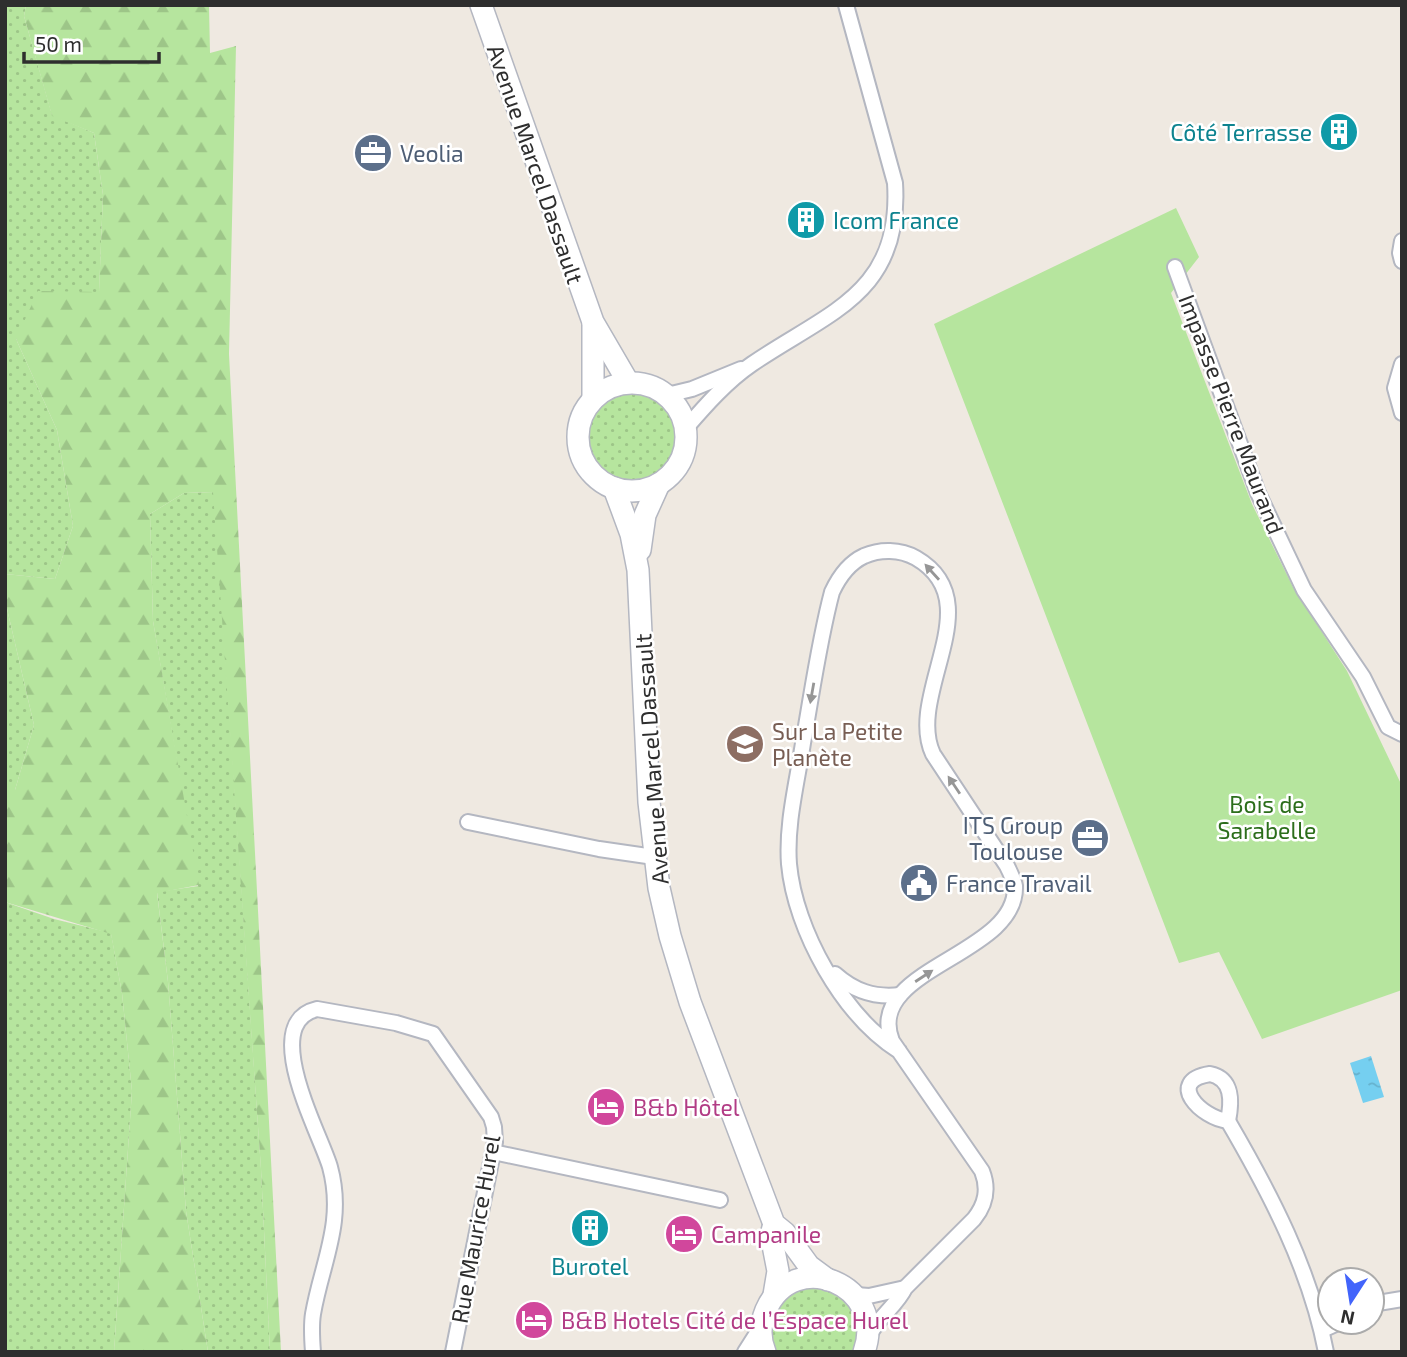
<svg xmlns="http://www.w3.org/2000/svg" width="1407" height="1357" font-family="'Exo 2',sans-serif">
<style>
.grass{fill:url(#grass-dots)}
.forest{fill:url(#forest-firs)}
.park{fill:#b6e59e}
.water{fill:url(#water-ripples)}
.lines{fill:none;stroke-linecap:round;stroke-linejoin:round}
.street-casing{stroke:#b4b7c1;stroke-width:18}
.secondary-casing{stroke:#b4b7c1;stroke-width:24}
.street{stroke:#fff;stroke-width:14}
.secondary{stroke:#fff;stroke-width:21}
.oneway{fill:#969696}
.labels{text-anchor:middle;dominant-baseline:central;stroke-width:5;stroke-linejoin:round;paint-order:stroke}
.culture-label{font-size:23px;fill:#0d838f;stroke:#fff;text-anchor:end}
.service-label{font-size:23px;fill:#4e5e75;stroke:#fff;text-anchor:start}
.street-label{font-size:23px;fill:#2e2e2e;stroke:#fff}
.education-label{font-size:23px;fill:#785e54;stroke:#fff;text-anchor:start}
.park-label{font-size:23px;fill:#2c6e1b;stroke:#fff}
.hotel-label{font-size:23px;fill:#b23c85;stroke:#fff;text-anchor:start}
</style>
<defs>
<pattern id="grass-dots" width="8" height="8" patternUnits="userSpaceOnUse" patternTransform="scale(1.75)"><rect width="8" height="8" fill="#b6e59e"/><path d="M2 2h.1M6 6h.1" fill="none" stroke="#9dc588" stroke-width="1.8" stroke-linecap="round"/></pattern>
<pattern id="forest-firs" width="22" height="20" patternUnits="userSpaceOnUse" patternTransform="scale(1.75)"><rect width="22" height="20" fill="#b6e59e"/><path d="M5 1l3.5 6h-7zM16 11l3.5 6h-7z" fill="#9dc588"/></pattern>
<pattern id="water-ripples" width="26" height="14" patternUnits="userSpaceOnUse" patternTransform="scale(1.75)"><rect width="26" height="14" fill="#75cff0"/><path d="M2 4q2-2 4 0t4 0M15 11q2-2 4 0t4 0" fill="none" stroke="#66b2ce"/></pattern>
</defs>
<rect width="100%" height="100%" fill="#efe9e1"/>
<g class="grass">
<path d="M5,5H26L24,16L52,115L94,133L103,195L99,293L16,339L57,430L73,526L55,579L5,574Z"/>
<circle cx="632" cy="436" r="45"/>
<path d="M214,492L261,1169L270,1352H208L186,1211L168,982L157,892L198,886L153,621L150,514L184,493Z"/>
<path d="M5,600L34,725L15,790H5Z"/>
<path d="M5,902L54,919L111,933L122,993L132,1091L114,1352H5Z"/>
<path d="M814,1287C821,1289 830,1289 836,1293C855,1304 864,1332 853,1352H776C760,1322 783,1290 814,1287Z"/>
</g>
<path class="forest" d="M26,5H209L210,53L236,46L229,354L281,1352H270L261,1169L213,492L184,493L150,514L153,621L199,885L157,893L168,982L186,1211L208,1352H114L132,1091L122,993L111,934L5,902V790H15L34,725L5,600V574L55,579L73,526L57,430L16,339L38,291L99,292L103,195L94,133L52,116L24,16Z"/>
<path class="park" d="M1176,208L1199,257L1171,293L1252,504L1293,587L1347,671L1402,786V990L1262,1039L1219,952L1179,963L934,324Z"/>
<path class="water" d="M1371,1056L1384,1097L1363,1103L1350,1063Z"/>
<g class="lines">
<defs>
<g id="street">
<path d="M1402,241L1400,253L1402,261"/>
<path d="M1175,267L1258,493L1304,590L1363,677L1388,727L1402,734"/>
<path d="M1402,364L1395,388L1402,413"/>
<path d="M667,395L692,389L741,369"/>
<path d="M686,428C705,406 727,381 752,364C828,312 902,294 895,183L846,5"/>
<path d="M468,822L599,849L654,857"/>
<path d="M835,974C854,991 874,998 900,995"/>
<path d="M1210,1074C1233,1079 1232,1101 1228,1121C1201,1118 1165,1081 1210,1074Z"/>
<path d="M1228,1121C1270,1193 1310,1269 1326,1352"/>
<path d="M493,1152L720,1200"/>
<path d="M856,1295L869,1296L905,1288"/>
<path d="M1372,1304L1402,1299"/>
<path d="M1322,1330L1340,1322"/>
<path d="M870,1334C879,1317 897,1305 905,1288L974,1219C986,1204 989,1189 982,1171L892,1041C863,968 1018,956 1015,886C1014,880 1010,872 1007,866L933,754C905,694 992,602 916,558C900,549 880,549 864,556C849,563 839,577 832,592C819,641 812,693 803,743C797,783 786,824 789,864C795,930 843,1016 899,1051"/>
<path d="M313,1352C312,1339 311,1326 313,1314C322,1262 345,1222 330,1167C321,1135 258,1023 317,1009L396,1023L433,1034L491,1117L494,1127L495,1142L453,1352"/>
<path d="M745,1352L759,1330"/>
</g>
<g id="secondary">
<path d="M481,5L593,322L628,382"/>
<path d="M593,324V398"/>
<circle cx="632" cy="437" r="54"/>
<path d="M614,488L631,534L638,570L649,802L659,888L670,936L690,1002L774,1224L785,1233L809,1266L828,1280"/>
<path d="M640,550L645,515L659,484"/>
<path d="M774,1295L778,1271L771,1235L774,1224"/>
<path d="M765,1352C759,1337 760,1325 766,1310C794,1246 888,1285 864,1352"/>
</g>
</defs>
<use href="#street" class="street-casing"/>
<use href="#secondary" class="secondary-casing"/>
<use href="#street" class="street"/>
<use href="#secondary" class="secondary"/>
</g>
<defs><path id="oneway-solid" d="M-6-.8H1V-3.2L6.5 0L1 3.2V.8H-6Z" transform="scale(1.75)"/></defs>
<g class="oneway">
<use href="#oneway-solid" transform="translate(932 572) rotate(-132)"/>
<use href="#oneway-solid" transform="translate(812 693) rotate(100)"/>
<use href="#oneway-solid" transform="translate(954 785) rotate(-124)"/>
<use href="#oneway-solid" transform="translate(924 976) rotate(-33)"/>
</g>
<defs>
<symbol id="building-disc" viewBox="-11 -11 22 22"><circle r="9.5" fill="#0f9aa8" stroke="#fff"/><path d="M-4-6H4V6H1V3H-1V6H-4ZM-2.5-4.3h1.7v1.8h-1.7ZM.8-4.3h1.7v1.8H.8ZM-2.5-1h1.7V.8h-1.7ZM.8-1h1.7V.8H.8Z" fill="#fff"/></symbol>
<symbol id="office-disc" viewBox="-11 -11 22 22"><circle r="9.5" fill="#5c6f8a" stroke="#fff"/><path d="M-6-3h4V-5.5h4V-3h4V5H-6ZM-1-4.5V-3h2v-1.5ZM-6 0V1H6V0Z" fill="#fff"/></symbol>
<symbol id="school-disc" viewBox="-11 -11 22 22"><circle r="9.5" fill="#8d6e63" stroke="#fff"/><path d="M0-5L7-2L0 1L-7-2ZM-4 1L0 2.5L4 1V4Q0 6-4 4Z" fill="#fff"/></symbol>
<symbol id="civic-disc" viewBox="-11 -11 22 22"><circle r="9.5" fill="#5c6f8a" stroke="#fff"/><path d="M-.6-6.5H3V-4.5H.6V-3L4-1V1h2V6H-6V1h2V-1L-.6-3ZM-1.2 2.5V6h2.4V2.5Z" fill="#fff"/></symbol>
<symbol id="hotel-disc" viewBox="-11 -11 22 22"><circle r="9.5" fill="#d1479c" stroke="#fff"/><path d="M-6-4.5h1.5V1H6V5H4.5V3h-9V5H-6ZM-4 0a1.8 1.8 0 1 1 3.6 0ZM.5 0V-2.5h3Q6-2.5 6 0Z" fill="#fff"/></symbol>
</defs>
<g fill-rule="evenodd">
<use href="#building-disc" x="1317" y="110" width="44" height="44"/>
<use href="#office-disc" x="351" y="131" width="44" height="44"/>
<use href="#building-disc" x="784" y="198" width="44" height="44"/>
<use href="#school-disc" x="723" y="722" width="44" height="44"/>
<use href="#office-disc" x="1068" y="816" width="44" height="44"/>
<use href="#civic-disc" x="897" y="861" width="44" height="44"/>
<use href="#hotel-disc" x="584" y="1085" width="44" height="44"/>
<use href="#building-disc" x="568" y="1206" width="44" height="44"/>
<use href="#hotel-disc" x="662" y="1212" width="44" height="44"/>
<use href="#hotel-disc" x="512" y="1298" width="44" height="44"/>
</g>
<g class="labels">
<g class="culture-label">
<text x="1312" y="132">Côté Terrasse</text>
<text x="833" y="220" text-anchor="start">Icom France</text>
<text x="590" y="1266" text-anchor="middle">Burotel</text>
</g>
<g class="service-label">
<text x="400" y="153">Veolia</text>
<text x="1063" y="825" text-anchor="end">ITS Group<tspan x="1063" dy="26">Toulouse</tspan></text>
<text x="946" y="883">France Travail</text>
</g>
<g class="street-label">
<text transform="translate(536 164) rotate(71)">Avenue Marcel Dassault</text>
<text transform="translate(1232 414) rotate(69)">Impasse Pierre Maurand</text>
<text transform="translate(651 759) rotate(-94)">Avenue Marcel Dassault</text>
<text transform="translate(475 1229) rotate(-80)">Rue Maurice Hurel</text>
</g>
<g class="education-label">
<text x="772" y="731">Sur La Petite<tspan x="772" dy="26">Planète</tspan></text>
</g>
<g class="park-label">
<text x="1267" y="804">Bois de<tspan x="1267" dy="26">Sarabelle</tspan></text>
</g>
<g class="hotel-label">
<text x="633" y="1107">B&amp;b Hôtel</text>
<text x="711" y="1234">Campanile</text>
<text x="561" y="1320">B&amp;B Hotels Cité de l’Espace Hurel</text>
</g>
</g>
<rect width="1407" height="1357" fill="none" stroke="#2e2e2e" stroke-width="14"/>
<g transform="translate(1351 1301) rotate(192)"><circle r="33" fill="#ffffff" stroke="#ababab" stroke-width="2"/>
<path d="M0-5L12 26L0 18L-12 26Z" fill="#4264fb"/>
<text y="-10" font-size="19" font-weight="bold" text-anchor="middle" fill="#2e2e2e">N</text>
</g>
<path d="M24 52v10h135v-10" fill="none" stroke="#2e2e2e" stroke-width="3.5"/>
<text x="35" y="52" font-size="21" fill="#2e2e2e" stroke="#ffffff" stroke-width="5" paint-order="stroke">50 m</text>
</svg>
